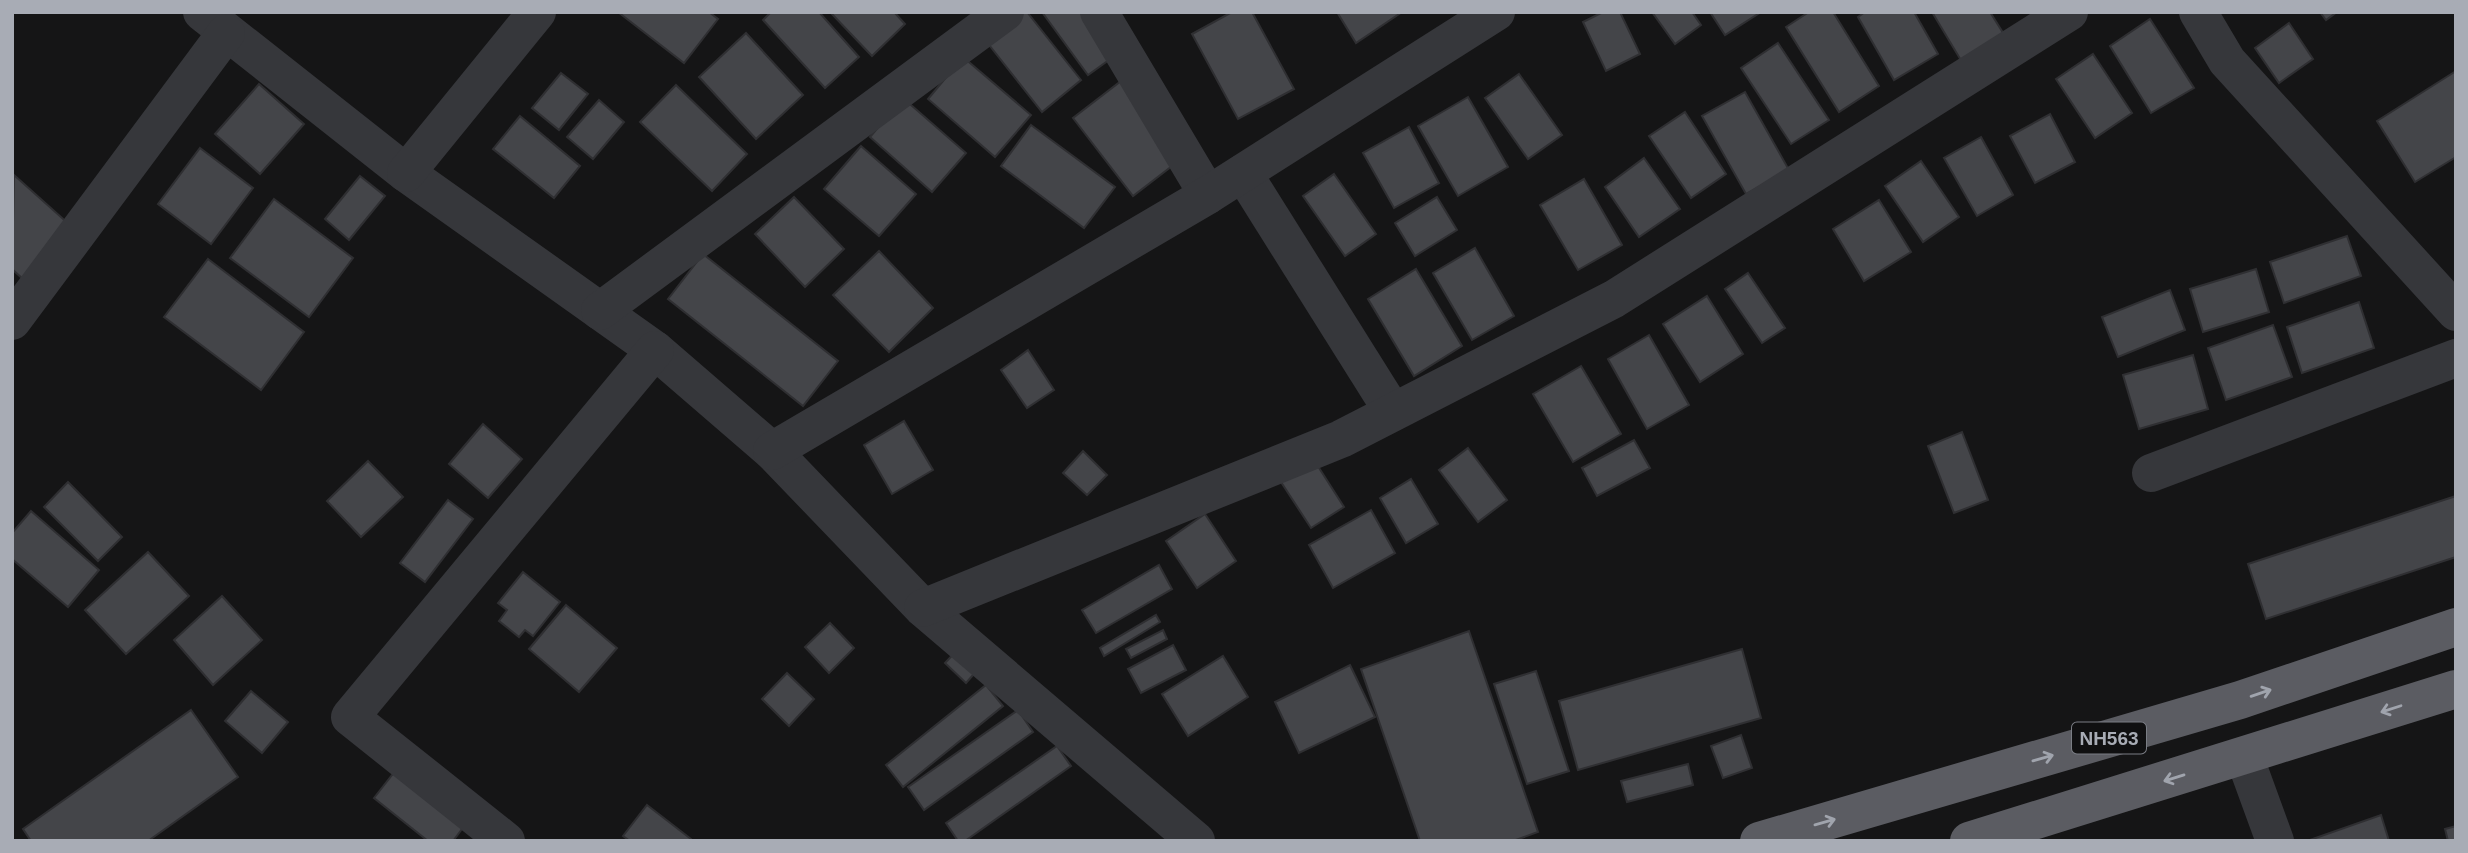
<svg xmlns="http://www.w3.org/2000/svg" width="2468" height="853" font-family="Helvetica,sans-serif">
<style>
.building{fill:#444549;stroke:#2f2f32;stroke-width:2}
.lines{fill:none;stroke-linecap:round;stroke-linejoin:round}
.minor{stroke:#36373b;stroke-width:38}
.trunk{stroke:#5b5c62;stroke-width:38}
.oneway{stroke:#a0a4ad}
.labels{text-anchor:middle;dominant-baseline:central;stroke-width:5;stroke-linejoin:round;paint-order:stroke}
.shield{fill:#101011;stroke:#7a7d84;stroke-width:2}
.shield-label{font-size:19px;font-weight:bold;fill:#a8acb5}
</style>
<rect width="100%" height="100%" fill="#151516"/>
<g class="building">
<path d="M618,12H709L718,19L684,63Z"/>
<path d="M771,12H819L859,57L825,88L763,20Z"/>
<path d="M830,12H894L905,24L872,56Z"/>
<path d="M1011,12H1027L1081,80L1042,112L982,36Z"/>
<path d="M1042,12H1091L1120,52L1088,75Z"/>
<path d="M1232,12H1252L1294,89L1238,119L1192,34Z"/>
<path d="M1337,12H1402L1356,43Z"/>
<path d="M1603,12H1620L1640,54L1606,71L1583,22Z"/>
<path d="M1652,12H1692L1701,25L1675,44Z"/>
<path d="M1710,12H1761L1725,35Z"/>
<path d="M1809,12H1833L1879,86L1839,112L1786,27Z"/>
<path d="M1865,12H1914L1938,54L1894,80L1858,17Z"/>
<path d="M1932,12H1990L2005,36L1962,62Z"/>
<path d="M2320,12H2337L2326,20Z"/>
<path d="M2150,19L2194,88L2151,113L2110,46Z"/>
<path d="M2289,23L2313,59L2279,83L2255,48Z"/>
<path d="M746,33L803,95L756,139L699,77Z"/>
<path d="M1778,43L1829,120L1791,144L1741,68Z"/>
<path d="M2093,54L2132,113L2095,138L2056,79Z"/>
<path d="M963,57L1031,115L995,157L928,99Z"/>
<path d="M2456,71V157L2415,182L2377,121Z"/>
<path d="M561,73L588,94L559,130L532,108Z"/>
<path d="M1519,74L1562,135L1528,159L1485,98Z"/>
<path d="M1125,78L1185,156L1133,196L1073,118Z"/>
<path d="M259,84L304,124L260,174L215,134Z"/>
<path d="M676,85L747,154L712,191L640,122Z"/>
<path d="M1745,92L1789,170L1746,194L1702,116Z"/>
<path d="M1468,97L1508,167L1458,196L1418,126Z"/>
<path d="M903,98L966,153L932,192L870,137Z"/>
<path d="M599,100L624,122L593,159L567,137Z"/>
<path d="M1685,112L1726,174L1691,198L1649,136Z"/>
<path d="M2050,114L2075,162L2035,183L2010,136Z"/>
<path d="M520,116L580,166L554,198L493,149Z"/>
<path d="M1031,125L1115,187L1084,228L1001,166Z"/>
<path d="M1409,127L1439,183L1394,208L1363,153Z"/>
<path d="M1981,137L2013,195L1977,216L1944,158Z"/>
<path d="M861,146L916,194L879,236L824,189Z"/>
<path d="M200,148L253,188L211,244L158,204Z"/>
<path d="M1644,158L1680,209L1639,237L1605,187Z"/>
<path d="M1921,161L1959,217L1923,242L1885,186Z"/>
<path d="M1334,174L1376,234L1345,256L1303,196Z"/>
<path d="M14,175L71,226L24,280L12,269Z"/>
<path d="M360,176L385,196L349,240L325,219Z"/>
<path d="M1584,179L1622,245L1578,270L1540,205Z"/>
<path d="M794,197L844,249L805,287L755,234Z"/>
<path d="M1437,197L1457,230L1415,256L1395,223Z"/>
<path d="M274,199L353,258L309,317L230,258Z"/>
<path d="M1879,200L1911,252L1864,281L1833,229Z"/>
<path d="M2347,236L2361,276L2284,303L2270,262Z"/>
<path d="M1475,248L1514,316L1472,340L1433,273Z"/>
<path d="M879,251L933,308L889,352L833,295Z"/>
<path d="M703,254L838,361L803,406L668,299Z"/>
<path d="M208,259L304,332L261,390L164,317Z"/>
<path d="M1416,269L1462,346L1414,376L1368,299Z"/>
<path d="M2256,269L2269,312L2203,332L2190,289Z"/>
<path d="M1748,273L1785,328L1762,343L1725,289Z"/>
<path d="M2170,290L2185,330L2118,357L2102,317Z"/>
<path d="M1707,296L1743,354L1700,382L1663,324Z"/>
<path d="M2359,302L2374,348L2302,373L2287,327Z"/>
<path d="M2273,325L2292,377L2226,400L2208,348Z"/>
<path d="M1649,335L1689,405L1647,429L1608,359Z"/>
<path d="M1028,350L1054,390L1027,408L1001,370Z"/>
<path d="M2193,355L2208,409L2139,429L2123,375Z"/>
<path d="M1581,366L1621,434L1573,462L1533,394Z"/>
<path d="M904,421L933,470L892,494L864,445Z"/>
<path d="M483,424L522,459L488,498L449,464Z"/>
<path d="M1962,432L1988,500L1954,513L1928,446Z"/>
<path d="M1634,440L1650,468L1597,496L1582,468Z"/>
<path d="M1468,448L1507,500L1478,522L1439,470Z"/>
<path d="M1083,451L1107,475L1087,495L1063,473Z"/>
<path d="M1314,460L1344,507L1311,528L1281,482Z"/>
<path d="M368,461L403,497L361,537L327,501Z"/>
<path d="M1411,479L1438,524L1406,543L1380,498Z"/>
<path d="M68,482L122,537L98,561L44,507Z"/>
<path d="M2456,496V557L2266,619L2248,564Z"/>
<path d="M448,500L473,519L425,582L400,563Z"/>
<path d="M1371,510L1395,553L1333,588L1309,545Z"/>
<path d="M31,511L99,570L68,607L12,559V533Z"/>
<path d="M1205,514L1236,561L1197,588L1166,541Z"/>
<path d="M148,552L189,596L126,654L85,610Z"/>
<path d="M1159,565L1172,589L1096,633L1082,610Z"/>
<path d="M523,572L560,602L533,636L525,630L519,637L499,621L507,610L498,603Z"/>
<path d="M222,596L262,640L213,685L174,640Z"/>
<path d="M566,605L617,648L579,692L529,649Z"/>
<path d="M1156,615L1160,622L1104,656L1100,648Z"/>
<path d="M830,623L854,648L829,673L805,647Z"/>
<path d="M1163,630L1167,639L1131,658L1126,649Z"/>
<path d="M1469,631L1538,832L1513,841H1420L1361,669Z"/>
<path d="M1173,645L1186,670L1141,693L1128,669Z"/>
<path d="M961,646L981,666L966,683L945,663Z"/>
<path d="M1742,649L1761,718L1578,770L1559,701Z"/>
<path d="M1223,656L1248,697L1188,736L1162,694Z"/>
<path d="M1350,665L1375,717L1299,753L1275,702Z"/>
<path d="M1536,671L1569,771L1527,784L1494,684Z"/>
<path d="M787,673L814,699L789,726L762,699Z"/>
<path d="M986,685L1003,706L903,787L886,765Z"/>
<path d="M251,691L288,722L262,753L225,721Z"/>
<path d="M191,710L238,777L148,841H31L23,829Z"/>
<path d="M1018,710L1033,732L924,810L908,787Z"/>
<path d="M1741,735L1752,768L1723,778L1711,746Z"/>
<path d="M1057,746L1071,766L965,841H958L946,823Z"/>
<path d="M1688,764L1693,785L1627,802L1621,781Z"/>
<path d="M396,770L465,825L453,841H428L374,798Z"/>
<path d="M647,805L691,839L690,841H630L623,836Z"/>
<path d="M2381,815L2389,841H2307Z"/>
<path d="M2456,826V841H2448L2445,829Z"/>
</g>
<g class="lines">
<g class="minor">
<path d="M202,12L406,173L655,350L772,451L923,608L1196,841"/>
<path d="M1099,12L1208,195"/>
<path d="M2198,12L2227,61L2456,312"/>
<path d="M406,173L537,12"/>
<path d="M1243,173L1393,412"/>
<path d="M600,311L1005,12"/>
<path d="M12,321L226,33"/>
<path d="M772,451L1208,195L1496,12"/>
<path d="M2151,473L2456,358"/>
<path d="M923,608L1341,439L1614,299L2069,12"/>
<path d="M2244,756L2275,841"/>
<path d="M506,841L350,717L655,350"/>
</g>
<g class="trunk">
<path d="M1759,841L2240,700L2456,627"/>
<path d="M1969,841L2456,689"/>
</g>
</g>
<defs><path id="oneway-shaft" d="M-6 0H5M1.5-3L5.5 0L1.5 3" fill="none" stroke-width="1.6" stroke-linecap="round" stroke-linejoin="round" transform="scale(1.75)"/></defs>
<g class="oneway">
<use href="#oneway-shaft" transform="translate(2261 693) rotate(-19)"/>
<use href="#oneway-shaft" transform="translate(2391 709) rotate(162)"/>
<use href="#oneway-shaft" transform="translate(2043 758) rotate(-16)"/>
<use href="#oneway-shaft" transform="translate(2174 778) rotate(163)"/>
<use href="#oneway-shaft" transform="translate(1825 822) rotate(-16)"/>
</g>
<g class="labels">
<rect class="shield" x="2072" y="722.5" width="74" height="31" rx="5"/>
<g class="shield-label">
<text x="2109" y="738">NH563</text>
</g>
</g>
<rect width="2468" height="853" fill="none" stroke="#a8acb5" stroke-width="28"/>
</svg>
